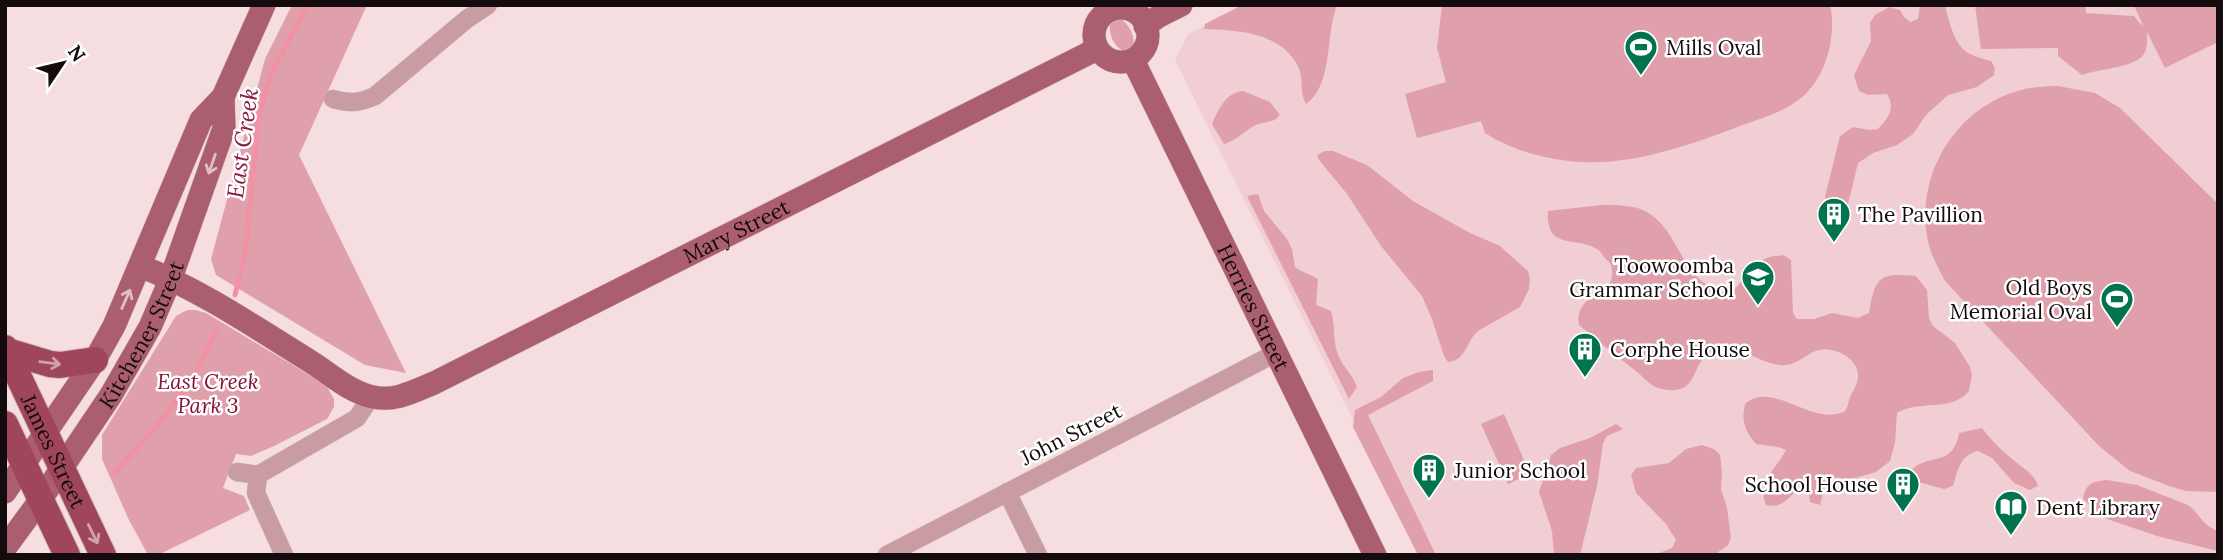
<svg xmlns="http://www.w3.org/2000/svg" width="2223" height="560" font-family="Lora,serif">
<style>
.built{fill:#f0ced3}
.green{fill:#e0a0ab}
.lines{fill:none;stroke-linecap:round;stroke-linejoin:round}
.stream{stroke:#f391a4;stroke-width:5}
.minor-casing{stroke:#d2bbbe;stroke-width:19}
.major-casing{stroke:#d2bbbe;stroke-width:24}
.highway-casing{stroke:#d2bbbe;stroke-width:28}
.minor{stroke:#c99ca3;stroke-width:18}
.major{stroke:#ab5e6e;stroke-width:23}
.highway{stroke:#9f465b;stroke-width:26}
.oneway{stroke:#ddbfc5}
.oneway2{stroke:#cfa2ad}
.labels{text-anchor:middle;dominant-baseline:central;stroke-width:5;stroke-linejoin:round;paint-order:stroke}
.poi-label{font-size:21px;fill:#140b0d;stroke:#fff;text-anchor:start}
.street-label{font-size:21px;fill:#140b0d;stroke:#fff}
.park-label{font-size:21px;font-style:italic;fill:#851039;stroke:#fff}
.water-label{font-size:23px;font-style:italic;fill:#8b183e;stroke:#fff}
</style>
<rect width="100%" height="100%" fill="#f6dde0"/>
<path class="built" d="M1246,5H2218V555H1420L1175,60L1188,34Z"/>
<g class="green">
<path d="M292,5H367L299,155L406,373L365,365L216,275L211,259L265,59Z"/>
<path d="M1242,5H1337C1325,34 1334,84 1306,104C1299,92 1304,78 1298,66C1280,32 1237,30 1204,29L1205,24Z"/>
<path d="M1442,5H1830C1837,36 1826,78 1801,98C1784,112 1762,118 1743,125C1693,144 1635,165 1581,162C1548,160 1513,151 1485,133L1481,121L1417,138L1405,94L1446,82L1437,48Z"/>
<path d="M1920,5H1945C1949,21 1954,46 1970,54C1976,57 1984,59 1991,61L1995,68L1994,75L1977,87L1948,95L1926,115L1913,134L1897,145L1873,153L1858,163L1847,208L1841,211H1834L1825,197L1840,136L1853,127L1869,130L1878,129C1888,118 1896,109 1887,94L1868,95L1859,91L1854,75L1871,41L1870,23L1875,15L1889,7L1900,10L1904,17L1910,22L1918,19Z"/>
<path d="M1975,5H2085L2086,13L2134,16L2144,28L2134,5H2218V42L2165,68L2147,32C2147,38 2148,47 2144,54C2136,68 2096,69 2082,75L2058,56V48L1981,49Z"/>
<path d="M1119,18C1129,23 1136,37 1133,48L1126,52C1114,48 1107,33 1111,21Z"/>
<path d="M2058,86L2095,93L2120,108L2218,204V492L2186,491L2169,486L2130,471L2099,446L1945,281C1938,268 1931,255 1928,241C1914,175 1956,107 2021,90C2033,87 2046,86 2058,86Z"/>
<path d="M1243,91L1270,102L1280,115C1273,123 1268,121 1259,124C1246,128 1239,140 1224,144L1212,124C1219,109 1225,93 1243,91Z"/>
<path d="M1325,151H1333L1367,165L1413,201L1470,233L1500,246L1528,271L1530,280L1529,289L1520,307L1478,331C1466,341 1466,361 1448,362L1444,356L1432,319L1422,296L1381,246L1347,194L1319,160L1317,155Z"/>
<path d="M1258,194L1264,211L1287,239L1292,249L1295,267C1303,273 1310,274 1318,279L1316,305L1331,311C1336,326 1332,342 1339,357C1344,368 1353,375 1357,387L1349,399L1247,196Z"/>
<path d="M1601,205C1614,205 1634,205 1645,211C1683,231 1679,286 1730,293C1743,283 1751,265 1767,258C1772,256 1779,256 1784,255L1791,260L1793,313L1797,319H1814L1832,313L1858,318L1869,313C1875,278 1878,272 1916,276L1927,290L1929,318L1933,326L1955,343L1970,367L1972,375L1969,391C1951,413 1919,399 1897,413L1895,443L1890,461L1876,472L1852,479L1827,477L1820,505L1810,502L1808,487L1800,486C1790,497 1782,509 1766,505C1756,482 1777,468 1786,450L1778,447L1756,444C1745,431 1741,421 1745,404C1769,381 1806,420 1835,414C1838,414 1844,412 1845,411C1848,407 1849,399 1851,395C1854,389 1858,383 1858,376C1859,359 1834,346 1819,350C1804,354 1797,367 1780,365C1753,361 1745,344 1714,352C1687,360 1703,400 1658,388C1651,386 1643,377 1637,372C1618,357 1598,341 1579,325C1573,292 1616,297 1612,270C1612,264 1608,261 1604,257C1602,254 1600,251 1597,249C1577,236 1545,251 1548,211Z"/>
<path d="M187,310H196L206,313L326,385L334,399V407L327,419L274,446L251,456L236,454L223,488L244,496L250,510L158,555H148L128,518L102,459V435L176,316Z"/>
<path d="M1433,370V381L1368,415L1436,555H1418L1353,427L1355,410L1381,397L1403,378L1419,372Z"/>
<path d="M1504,414L1530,474L1508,484L1481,424Z"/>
<path d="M1616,424L1623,429L1607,436L1603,443L1597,486L1580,555H1554L1552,531L1539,492L1551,455L1560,448L1590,438Z"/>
<path d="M1982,428C1990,439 2000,449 2011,458C2021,467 2034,473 2038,486L2030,490L2014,483L1992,458L1978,451C1960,455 1958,470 1953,486L1944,489L1911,480L1910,472C1926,452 1953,469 1959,433Z"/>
<path d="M1702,445L1714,449L1720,455L1722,472L1721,489L1727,508L1731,538L1728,545L1714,555H1654L1672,548L1676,540L1666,524L1636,493L1631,475L1636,468L1669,463L1686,449Z"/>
<path d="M2107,480L2137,485L2188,505C2202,515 2199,523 2218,531V551L2157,536L2110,520L2101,516L2083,499C2086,483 2092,482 2107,480Z"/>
</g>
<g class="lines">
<g class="stream">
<path d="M235,295L245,254L259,114L271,74L307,5"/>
<path d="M114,473L150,434L191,382L217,329"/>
</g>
<defs>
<g id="minor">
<path d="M333,99C350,104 359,103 375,96L467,19L488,5"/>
<path d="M237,472L258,475L357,418L371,397"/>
<path d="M258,475L256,493L284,555"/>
<path d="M1007,492L1038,555"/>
<path d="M887,555L1276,353"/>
</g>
<g id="major">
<circle cx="1121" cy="35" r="27"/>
<path d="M1145,26L1159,16L1181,5"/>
<path id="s1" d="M1133,60L1375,555"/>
<path id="s2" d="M140,266C197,288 255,327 308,360C328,372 349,392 373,397C395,402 414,391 434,383L1097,49"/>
<path d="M5,492L95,360L114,326L201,120L223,97L264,5"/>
<path id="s3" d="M5,548L41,499L111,395L150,327L171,278L224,128L223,97"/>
</g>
<g id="highway">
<path id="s4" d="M5,348L103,555"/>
<path d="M7,351L50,364L60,365L95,360"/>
<path d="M5,424L67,555"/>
</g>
</defs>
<use href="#minor" class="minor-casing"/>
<use href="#major" class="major-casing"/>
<use href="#highway" class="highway-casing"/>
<use href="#minor" class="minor"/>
<use href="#major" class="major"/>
<use href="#highway" class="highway"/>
</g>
<defs><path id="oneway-shaft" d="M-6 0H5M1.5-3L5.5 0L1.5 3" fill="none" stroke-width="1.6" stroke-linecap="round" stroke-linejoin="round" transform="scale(1.75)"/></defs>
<g class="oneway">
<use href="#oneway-shaft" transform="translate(212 164) rotate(109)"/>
<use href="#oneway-shaft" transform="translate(126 299) rotate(-66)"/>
</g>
<g class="oneway2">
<use href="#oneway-shaft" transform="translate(50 363) rotate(8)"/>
<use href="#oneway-shaft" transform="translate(93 534) rotate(64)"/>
</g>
<defs>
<symbol id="stadium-pin" viewBox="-11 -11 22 30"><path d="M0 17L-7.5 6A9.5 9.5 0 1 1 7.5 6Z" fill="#01744f" stroke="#fff"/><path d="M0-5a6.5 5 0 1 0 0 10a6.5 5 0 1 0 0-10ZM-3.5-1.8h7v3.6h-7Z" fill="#fff"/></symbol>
<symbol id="building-pin" viewBox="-11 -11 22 30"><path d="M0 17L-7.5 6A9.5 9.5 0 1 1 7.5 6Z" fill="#01744f" stroke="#fff"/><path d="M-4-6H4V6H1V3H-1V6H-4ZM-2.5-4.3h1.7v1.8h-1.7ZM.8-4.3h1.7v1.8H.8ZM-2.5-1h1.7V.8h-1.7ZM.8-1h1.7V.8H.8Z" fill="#fff"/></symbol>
<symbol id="school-pin" viewBox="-11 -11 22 30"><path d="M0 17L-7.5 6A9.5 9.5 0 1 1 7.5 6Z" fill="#01744f" stroke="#fff"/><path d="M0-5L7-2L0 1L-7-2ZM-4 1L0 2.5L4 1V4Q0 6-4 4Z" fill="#fff"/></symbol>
<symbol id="library-pin" viewBox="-11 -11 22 30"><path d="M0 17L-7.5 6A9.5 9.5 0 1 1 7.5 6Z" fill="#01744f" stroke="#fff"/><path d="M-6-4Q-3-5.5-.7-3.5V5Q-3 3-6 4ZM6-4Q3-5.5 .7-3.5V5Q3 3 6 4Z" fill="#fff"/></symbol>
</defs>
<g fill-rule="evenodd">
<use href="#stadium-pin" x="1622" y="28" width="38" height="52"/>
<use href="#building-pin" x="1815" y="195" width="38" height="52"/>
<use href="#school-pin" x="1739" y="258" width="38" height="52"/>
<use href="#stadium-pin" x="2098" y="280" width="38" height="52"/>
<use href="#building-pin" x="1566" y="330" width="38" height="52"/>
<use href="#building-pin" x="1410" y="451" width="38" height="52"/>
<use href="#building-pin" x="1884" y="465" width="38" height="52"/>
<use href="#library-pin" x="1992" y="488" width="38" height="52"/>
</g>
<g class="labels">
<g class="poi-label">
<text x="1666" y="47">Mills Oval</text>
<text x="1858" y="214">The Pavillion</text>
<text x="1734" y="265" text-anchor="end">Toowoomba<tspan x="1734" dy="24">Grammar School</tspan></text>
<text x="2092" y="287" text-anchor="end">Old Boys<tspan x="2092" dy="24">Memorial Oval</tspan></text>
<text x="1610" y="349">Corphe House</text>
<text x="1454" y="470">Junior School</text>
<text x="1878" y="484" text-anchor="end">School House</text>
<text x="2036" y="507">Dent Library</text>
</g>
<g class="street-label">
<text stroke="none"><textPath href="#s2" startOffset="670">Mary Street</textPath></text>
<text stroke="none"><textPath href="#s1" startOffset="275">Herries Street</textPath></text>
<text stroke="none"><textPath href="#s3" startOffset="254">Kitchener Street</textPath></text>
<text transform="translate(1071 434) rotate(-27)">John Street</text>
<text stroke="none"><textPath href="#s4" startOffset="114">James Street</textPath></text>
</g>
<g class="park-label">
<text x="208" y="381">East Creek<tspan x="208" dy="24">Park 3</tspan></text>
</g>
<g class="water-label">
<text transform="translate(242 143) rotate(-82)">East Creek</text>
</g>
</g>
<rect width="2223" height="560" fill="none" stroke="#140b0d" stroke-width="14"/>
<g transform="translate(63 63) rotate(55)" stroke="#ffffff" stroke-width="5" paint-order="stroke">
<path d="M0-5L12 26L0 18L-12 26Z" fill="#140b0d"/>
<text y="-10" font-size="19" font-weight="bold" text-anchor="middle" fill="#140b0d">N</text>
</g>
</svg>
